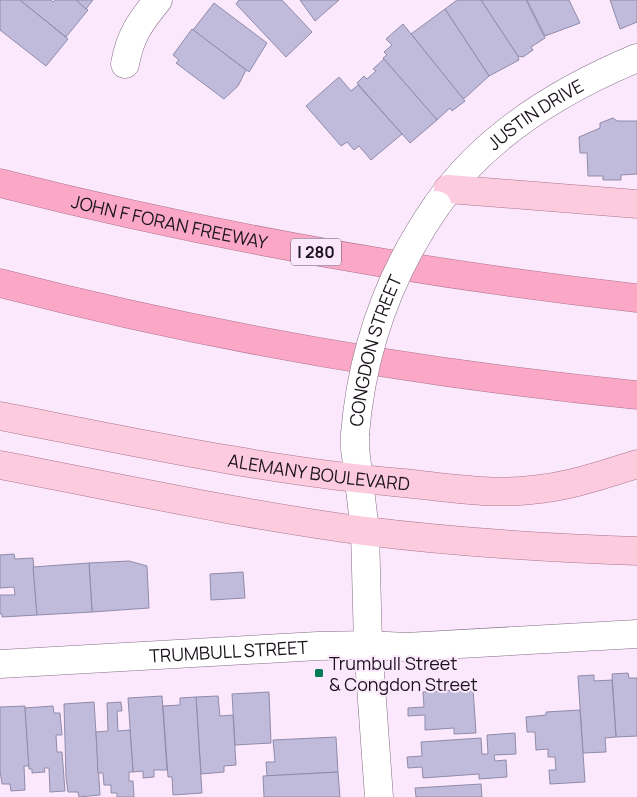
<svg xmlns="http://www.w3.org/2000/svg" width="637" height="797" font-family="Manrope,sans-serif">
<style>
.building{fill:#c0bbdb;stroke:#908ba9}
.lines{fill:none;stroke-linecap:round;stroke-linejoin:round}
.minor-casing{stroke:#836d84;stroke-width:29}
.major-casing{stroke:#ac748b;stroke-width:29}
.highway-casing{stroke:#ac748b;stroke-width:29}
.minor{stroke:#fff;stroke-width:28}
.major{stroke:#fccbdd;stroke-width:28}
.highway{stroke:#faa8c6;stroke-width:28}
.minor-bridge-casing{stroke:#836d84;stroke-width:29;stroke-linecap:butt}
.minor-bridge{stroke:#fff;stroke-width:28}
.poi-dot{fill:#007955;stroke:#fbe8fd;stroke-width:2}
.labels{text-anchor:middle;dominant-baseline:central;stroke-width:4;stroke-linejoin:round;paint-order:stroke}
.shield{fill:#fbe8fd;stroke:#5f5460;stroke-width:1}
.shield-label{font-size:16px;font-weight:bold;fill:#1c141d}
.street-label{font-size:18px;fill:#1c141d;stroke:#fbe8fd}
.poi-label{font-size:18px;fill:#1c141d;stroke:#fbe8fd;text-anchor:start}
</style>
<rect width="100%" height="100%" fill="#fbe8fd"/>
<g class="building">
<path d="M0,0H20L68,39L46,66L0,30Z"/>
<path d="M20,0H51L53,2L55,0H76L88,10L66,37Z"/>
<path d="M76,0H93L86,9Z"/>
<path d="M239,0H282L312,32L286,57L236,4Z"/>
<path d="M300,0H339L315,21Z"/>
<path d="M457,0H481L518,56L519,60L489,76L445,9Z"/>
<path d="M481,0H526L545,38L531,47L533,50L523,57L518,56Z"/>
<path d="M527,0H569L580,23L545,36Z"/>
<path d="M610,0H637V22L620,29Z"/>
<path d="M214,3L267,43L249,72L193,30Z"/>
<path d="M445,9L489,76L465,98H462L411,34Z"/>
<path d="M403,24L465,101L452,111L450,108L437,120L383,58L387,55L384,52L392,45L386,39Z"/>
<path d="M192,29L246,70L238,86L224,99L176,63L179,60L173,55Z"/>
<path d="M384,59L437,120L410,143L357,83L364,76L367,79L376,71L373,69Z"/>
<path d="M339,77L351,91L358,85L402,134L371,160L359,146L354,150L347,142L341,146L306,106Z"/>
<path d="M613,118L617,121H637V174L621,175V180H603V176H588L587,153H580L579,137L600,128V123Z"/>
<path d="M14,554L15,559L33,558L37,615L2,617V614H0V595H15L14,587L0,588V555Z"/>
<path d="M129,561L147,566L149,608L92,612L89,563Z"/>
<path d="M89,563L92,612L37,615L33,567Z"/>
<path d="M243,572L245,598L211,600L210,574Z"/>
<path d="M628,673L629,678H637V736L616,737L612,674Z"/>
<path d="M594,675V681L612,680L616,737L605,738L606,752L583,753L578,676Z"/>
<path d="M473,689L476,733L454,734V728L425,730V715L408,716V708L424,707L423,692Z"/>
<path d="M269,692L271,743L235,745L232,694Z"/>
<path d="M162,696L167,770H154V777L143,778V771L133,772L128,698Z"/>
<path d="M218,696L220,716L233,715L236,765L224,766V772L201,774L196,697Z"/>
<path d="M196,697L202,793L173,795L172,777H168L163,706L180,705V698Z"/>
<path d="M94,702L100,795L79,797L78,792H68L66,777L64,704Z"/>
<path d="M121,702L122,711H117L118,731L130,730L133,772H129V781H133L134,797H117V793H111V785H104L103,773H98L96,732L108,731L107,703Z"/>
<path d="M25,706L29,766H24L25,790L11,791L10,784H2L0,771V707Z"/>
<path d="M53,706L54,713H60L62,735H56L57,752H62L65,791L50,792L49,768H44L45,772L32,773V769H29L25,708Z"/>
<path d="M580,710L585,782L550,784L549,770H556L555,757H548V749L536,750L535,732H527L526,717L546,715V712Z"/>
<path d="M515,733L516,754L494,755L495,761L506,760L507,777L479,779V774L423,778L422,767L408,768L407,757L422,756L421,742L481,738L482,754H488L487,735Z"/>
<path d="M336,737L338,772L267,776L266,762H275L273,740Z"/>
<path d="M338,772L340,797H264L263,776Z"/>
<path d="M481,784L482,797H416L415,788Z"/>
</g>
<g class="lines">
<defs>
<g id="minor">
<path d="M125,64C130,36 140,22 158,0"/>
<path id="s1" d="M437,205C485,135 560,90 637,58"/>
<path d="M355,434V448L365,531L368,645L379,797"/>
<path id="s2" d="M0,664L318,646L368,645L406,647L637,634"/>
</g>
<g id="major">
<path d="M448,189L637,204"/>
<path id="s3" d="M0,416C134,442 267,471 403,483C445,487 489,495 531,490C568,487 602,475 637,464"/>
<path d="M0,465C121,488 243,515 365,531C455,542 546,548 637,551"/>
</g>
<g id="highway">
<path id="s4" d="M0,183C210,236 422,274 637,298"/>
<path d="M0,283C209,337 422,374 637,395"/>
</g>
</defs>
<use href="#minor" class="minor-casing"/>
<use href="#major" class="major-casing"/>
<use href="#highway" class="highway-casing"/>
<use href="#minor" class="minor"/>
<use href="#major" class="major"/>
<use href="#highway" class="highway"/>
<defs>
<g id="minor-bridge">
<path id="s5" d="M355,434C362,350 388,275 437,205"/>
</g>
</defs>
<use href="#minor-bridge" class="minor-bridge-casing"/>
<use href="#minor-bridge" class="minor-bridge"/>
</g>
<rect class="poi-dot" x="314" y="668" width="10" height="10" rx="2.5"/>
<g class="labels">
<rect class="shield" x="291" y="238.5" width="50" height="27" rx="4"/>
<g class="shield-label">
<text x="316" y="252">I 280</text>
</g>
<g class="street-label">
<text stroke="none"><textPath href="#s1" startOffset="135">JUSTIN DRIVE</textPath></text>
<text stroke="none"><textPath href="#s4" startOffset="174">JOHN F FORAN FREEWAY</textPath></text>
<text stroke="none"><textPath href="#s5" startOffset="86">CONGDON STREET</textPath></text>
<text stroke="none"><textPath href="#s3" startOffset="324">ALEMANY BOULEVARD</textPath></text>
<text stroke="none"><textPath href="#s2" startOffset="229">TRUMBULL STREET</textPath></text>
</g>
<g class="poi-label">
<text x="329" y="663">Trumbull Street<tspan x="329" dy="21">&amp; Congdon Street</tspan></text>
</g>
</g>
</svg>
